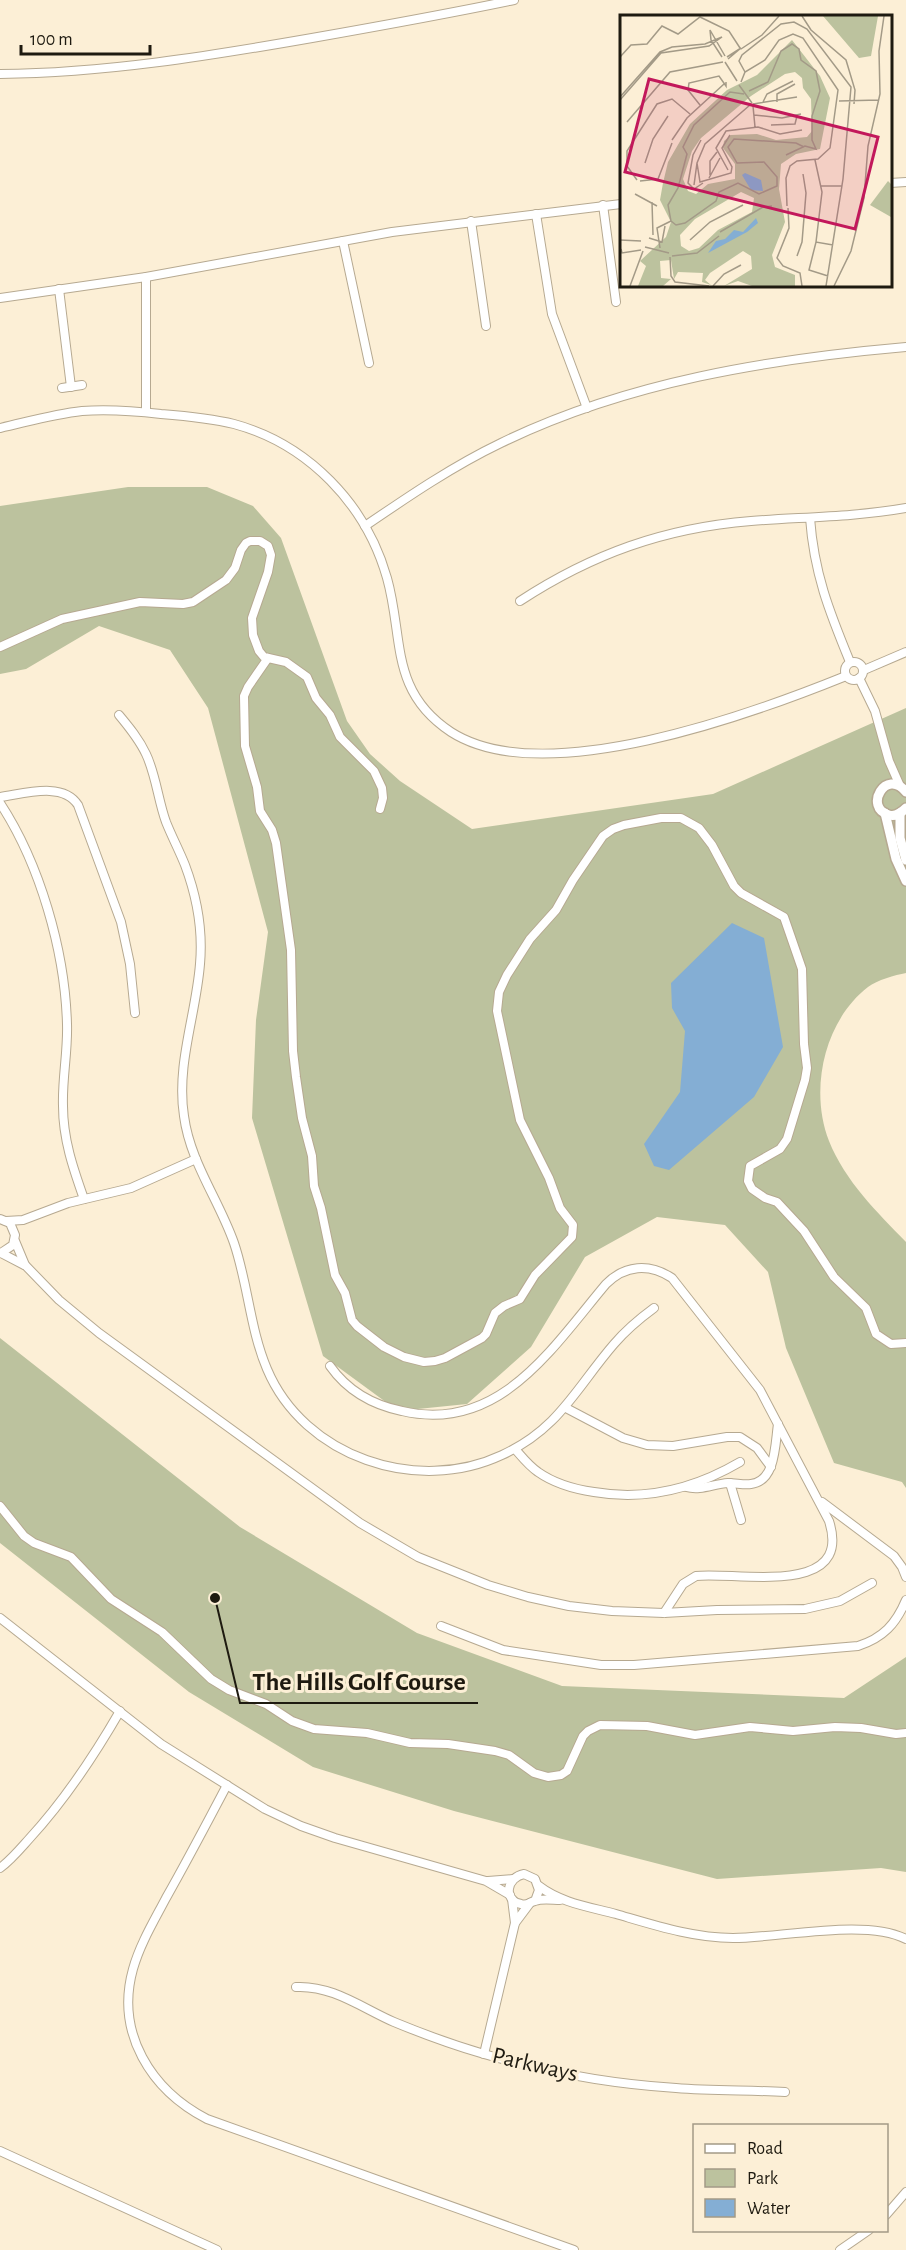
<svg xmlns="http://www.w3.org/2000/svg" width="906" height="2250" font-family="'Alegreya Sans',sans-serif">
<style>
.green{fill:#bcc29e}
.water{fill:#84aed4}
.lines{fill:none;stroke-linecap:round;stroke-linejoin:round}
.minor-casing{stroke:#b6a991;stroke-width:10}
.tertiary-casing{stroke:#b6a991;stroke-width:12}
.minor{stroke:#fff;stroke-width:8}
.tertiary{stroke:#fff;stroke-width:9}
.labels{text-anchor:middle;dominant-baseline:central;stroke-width:6;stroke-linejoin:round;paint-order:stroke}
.street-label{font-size:24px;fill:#1e1a10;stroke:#fcefd6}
.inset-road{fill:none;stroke:#a39a87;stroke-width:1.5}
.view{fill:#c2185b;fill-opacity:0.15;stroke:#c2185b;stroke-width:3}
.inset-edge{fill:none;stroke:#1e1a10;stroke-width:3}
.leader{fill:none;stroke:#1e1a10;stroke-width:2}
.callout-dot{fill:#1e1a10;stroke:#fcefd6;stroke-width:2}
.callout-label{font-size:26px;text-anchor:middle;font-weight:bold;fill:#1e1a10;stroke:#fcefd6;stroke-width:6;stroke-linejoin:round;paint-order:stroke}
</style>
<rect width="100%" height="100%" fill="#fcefd6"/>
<g class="green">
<path d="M128,487H207L253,506L281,538L347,721L370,754L400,781L472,829L713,794L906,708V973C895,975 877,980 868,987C824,1021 809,1090 829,1141C845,1181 877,1212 906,1242V1488L902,1482L834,1463L786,1348L768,1272L725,1225L657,1217L585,1257L531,1347L467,1404L398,1411L323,1356L252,1118L256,1020L268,932L208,708L170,650L99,626L26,669L0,674V506Z"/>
<path d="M0,1338L240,1527L417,1633L562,1686L844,1698L906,1657V1872L881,1868L717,1879L454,1811L313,1767L189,1692L0,1543Z"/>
</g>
<path class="water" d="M732,923L764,938L783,1047L754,1097L669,1170L654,1166L644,1144L680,1092L685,1031L672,1008L671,983Z"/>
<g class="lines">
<defs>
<g id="minor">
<path d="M0,74C105,73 209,56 312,38C380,26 447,14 514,0"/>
<path d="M890,183L906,182"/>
<path d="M603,205L616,302"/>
<path d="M536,214L552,314L587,408"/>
<path d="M471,221L486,326"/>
<path d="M343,241L369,363"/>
<path d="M146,277V412"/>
<path d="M59,289L71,387"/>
<path d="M0,298L146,277L392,232L621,204"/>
<path d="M62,388L82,385"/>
<path d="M0,428C27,422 54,414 82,411C108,409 135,411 161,414C186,416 210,418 234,424C308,444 366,504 387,578C404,638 389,691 451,732C543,791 752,714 846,676"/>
<path d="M810,518C814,573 829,611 850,662"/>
<path d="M365,526C409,496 453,466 501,443C626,382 769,359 906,347"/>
<path d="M520,601C592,554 664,528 751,521C803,517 854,517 906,508"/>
<path d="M0,647L62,619L140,602L183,604L193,602L226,580L235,568L241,550L246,543L250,541H260L268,546L271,555L268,572L252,618L253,635L259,651L264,657L286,662L307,677L316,698L330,715L340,737L374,771L382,788L383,798L380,809"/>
<path d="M268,658L248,687L244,696L245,746L257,787L260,811L272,830L276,843L291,950L293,1051L296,1077L302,1118L312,1156L314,1186L321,1208L335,1275L345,1293L352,1320L357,1326L384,1347L404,1357L424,1362L435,1361L445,1358L482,1338L486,1334L495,1313L504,1306L520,1299L535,1275L572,1237L573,1225L560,1208L549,1178L520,1120L497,1011L499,992L507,975L530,939L556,910L573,880L603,836L613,829L624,825L661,818H681L699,828L712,845L734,886L741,893L784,917L802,969L804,1044L807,1068L805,1080L787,1139L780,1149L750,1166L748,1181L752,1189L765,1198L777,1202L804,1231L834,1277L866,1308L876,1334L891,1344L906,1343"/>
<circle cx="854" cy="671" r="9"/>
<path d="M864,670L906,652"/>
<path d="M859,678L875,711L889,761L900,786"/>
<path d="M119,715C129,727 139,739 146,754C156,775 158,800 166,822C172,837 179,850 185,865C197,897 203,930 200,964C196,1015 176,1065 184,1116C190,1162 219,1200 234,1243C248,1284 250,1329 267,1369C304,1457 417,1495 502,1455C559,1429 576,1388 614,1344C626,1330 639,1319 654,1308"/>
<path d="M0,797C23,794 63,781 78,805L121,922L130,964L135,1013"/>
<path d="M0,803C40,864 65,951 67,1024C68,1051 62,1079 63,1106C63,1139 73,1168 84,1199"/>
<path d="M0,1219L10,1223L15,1235L13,1245L1,1253"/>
<path d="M6,1221L23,1220L68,1203L131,1188L196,1159"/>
<path d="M15,1241L25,1265"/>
<path d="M1,1253L26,1266L59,1300L99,1333L360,1523L418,1557L488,1585L528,1597L569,1606L612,1611L664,1613L717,1610L805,1609L840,1601L872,1583"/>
<path d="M330,1366C347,1390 373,1405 402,1411C499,1434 552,1348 606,1284C625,1265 649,1263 672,1278L760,1390L829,1521C854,1599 734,1571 696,1576L683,1584L664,1613"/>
<path d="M566,1408L623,1438L647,1445L673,1446L727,1437H740L757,1448L771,1467"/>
<path d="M515,1449C522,1457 529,1466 538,1472C555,1484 573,1489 594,1492C646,1501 694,1489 740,1462"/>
<path d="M730,1483L741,1520"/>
<path d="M686,1487C701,1491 713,1484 728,1483C736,1483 744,1485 751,1484C776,1481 775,1444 778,1424"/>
<path d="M822,1502L894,1556L902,1567L906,1577"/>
<path d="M0,1506L24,1536L34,1543L71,1557L111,1599L162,1632L211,1679L229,1690L266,1704L292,1721L314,1729L367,1733L410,1743L448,1744L495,1751L509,1755L534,1773L548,1777L561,1775L567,1771L583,1736L588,1731L600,1725L647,1726L695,1735L750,1727L793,1731L835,1727L861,1728L896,1734L906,1733"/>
<path d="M0,1618L161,1744L265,1809L301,1826L335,1838L486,1881L510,1895"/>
<path d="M441,1626L503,1650L601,1665H634L858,1646C883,1638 896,1624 906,1600"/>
<path d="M227,1785C207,1823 187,1861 166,1898C154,1921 140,1944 133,1969C115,2033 151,2090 207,2119L574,2250"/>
<path d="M0,1868C11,1860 20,1849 29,1839C65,1800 94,1756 120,1711"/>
<path d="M488,1881L513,1879"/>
<path d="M539,1886C561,1903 590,1907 616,1914C654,1925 693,1938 733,1938C780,1938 866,1918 906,1939"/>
<path d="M512,1899L515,1923"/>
<path d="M535,1901L539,1890L535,1879L524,1874C507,1877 502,1900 521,1904C528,1906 529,1902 535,1901C542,1898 553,1900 560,1900"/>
<path d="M296,1987C332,1985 362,2008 394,2022C423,2034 453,2045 484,2054C546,2072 611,2084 676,2088C712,2091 749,2090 785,2092"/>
<path d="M484,2054L515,1923L530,1903"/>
<path d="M0,2151L217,2250"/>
<path d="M886,2215L906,2192"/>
<path d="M840,2250L869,2230"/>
</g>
<g id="tertiary">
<path d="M906,792C886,767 863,808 889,815C896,817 901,813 906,808"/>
<path d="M885,813L896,859L906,881"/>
<path d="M900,813V838L906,860"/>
</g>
</defs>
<use href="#minor" class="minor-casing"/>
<use href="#tertiary" class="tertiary-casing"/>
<use href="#minor" class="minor"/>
<use href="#tertiary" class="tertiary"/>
</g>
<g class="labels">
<g class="street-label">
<text transform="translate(535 2065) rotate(13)">Parkways</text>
</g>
</g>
<g transform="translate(620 15)">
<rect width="272" height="272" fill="#fcefd6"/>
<path d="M203,1H258L251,41L239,43ZM172,25L200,61L210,83L200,134L176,139L161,149L159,174L165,207L152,240L155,252L175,260V271H132L118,266L104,271L132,254L131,241L123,236L90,258L85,265L91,270L82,267L83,258L58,257L54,264L51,245L40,246L41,263L51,264L43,271H18L26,251L20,246L46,222L51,207L40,185L43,168L48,147L70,109L107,75L137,60ZM175,57L182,63L183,73L191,84L192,116L187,122L156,125L137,119L111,120L104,126L103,133L115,149V164L88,169L76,179L68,176L63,164L72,136L81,123L131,81L165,59ZM121,177L134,183L132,197L98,215L79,233L69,236L61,231L60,220L75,204ZM268,166L271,169V202L250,190Z" fill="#bcc29e" fill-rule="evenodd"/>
<path d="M125,158L141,165L143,176L131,175L122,160ZM136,203L138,208L127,217L88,238L96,226L105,224L114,215L123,217Z" fill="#84aed4"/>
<path class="inset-road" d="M182,1L191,15L226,45L235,75L234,89M121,34L142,20L159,1M0,42L11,30L27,29L42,11L58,19L80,2L109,16L120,33M102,42L91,25L90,15L105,41M107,42L121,33L108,44M105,47L117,66M125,57L119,46L122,40L161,9L174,7L187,14L231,72L223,164L206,271M121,67L125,57L145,45L159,25L173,19L183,23L218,75L210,133L198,144L177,146L170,151L166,163L167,191M119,70L132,88M129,76L148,67L161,36L172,29L179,34L181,45L196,56L200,76L192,101V125L196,134L185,131L166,140M0,82L40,37L52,32L85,29L102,22L89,31L41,38L0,85M219,86L259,85M143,87L147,79L173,66M157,87V79L175,69M133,89L177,82M80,90L68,75L69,68L99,61L106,71V67M133,91L135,112M134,100L162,103L181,99M7,107L50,57L103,47M151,110L175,109L177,101M52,125L67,103L104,69M81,125L73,140L68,168L74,174L83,168M195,145L202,177L196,227M25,148L33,124L48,101M77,148L80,167L111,158L112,152L102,133L110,120M108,155L96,133L106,116L138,112L160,119L182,115M90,160V146L97,137M89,163L100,143M17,165L7,151V136L37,89L52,84L70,99M20,166L38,164L52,128M74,170L77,148L85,129L130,90M201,171H222M15,179L37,191M32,187L33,220M168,193L169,213L157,243L163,251L180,258L182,271M51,206L56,210L65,208L96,186L99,177L118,168L139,179L157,171V162L144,147L117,148L108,132L114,124L176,128L184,132M100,217L143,192L152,191M29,223L42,227L45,211M0,225L21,226M70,225L90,207L123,190M25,232L49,238M40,233L37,213L51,206L48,190L58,173L67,139L63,132L74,110L110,77L124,79M1,234L2,238L21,235M52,241L77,238L99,221M177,241L182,227L186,178L183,159M50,242L51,261L55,267L89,271M208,261L189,255L196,227L213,230M10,271L23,236M93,271L104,259L121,250M214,271L231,236L244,183L248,131L260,79L259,36L264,1"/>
<path class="view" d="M29,64L258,122L235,214L5,157Z"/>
<rect width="272" height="272" class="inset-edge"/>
</g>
<path class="leader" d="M215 1598L240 1703H478"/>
<circle class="callout-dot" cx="215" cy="1598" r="6"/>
<g class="callout-label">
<text x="359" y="1690">The Hills Golf Course</text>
</g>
<rect x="693" y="2124" width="195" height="108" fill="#fcefd6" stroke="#a39a87" stroke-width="1.5"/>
<rect x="705" y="2144" width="30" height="9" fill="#ffffff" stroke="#a39a87" stroke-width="1.5"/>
<text x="747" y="2154" font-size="18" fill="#1e1a10">Road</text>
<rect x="705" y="2169" width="30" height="18" fill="#bcc29e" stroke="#a39a87" stroke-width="1.5"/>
<text x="747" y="2184" font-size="18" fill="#1e1a10">Park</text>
<rect x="705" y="2199" width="30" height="18" fill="#84aed4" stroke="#a39a87" stroke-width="1.5"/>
<text x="747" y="2214" font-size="18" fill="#1e1a10">Water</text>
<path d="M21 45v9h129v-9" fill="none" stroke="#1e1a10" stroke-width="3"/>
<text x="30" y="45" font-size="18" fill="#1e1a10" stroke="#fcefd6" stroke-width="4.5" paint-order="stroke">100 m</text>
</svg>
